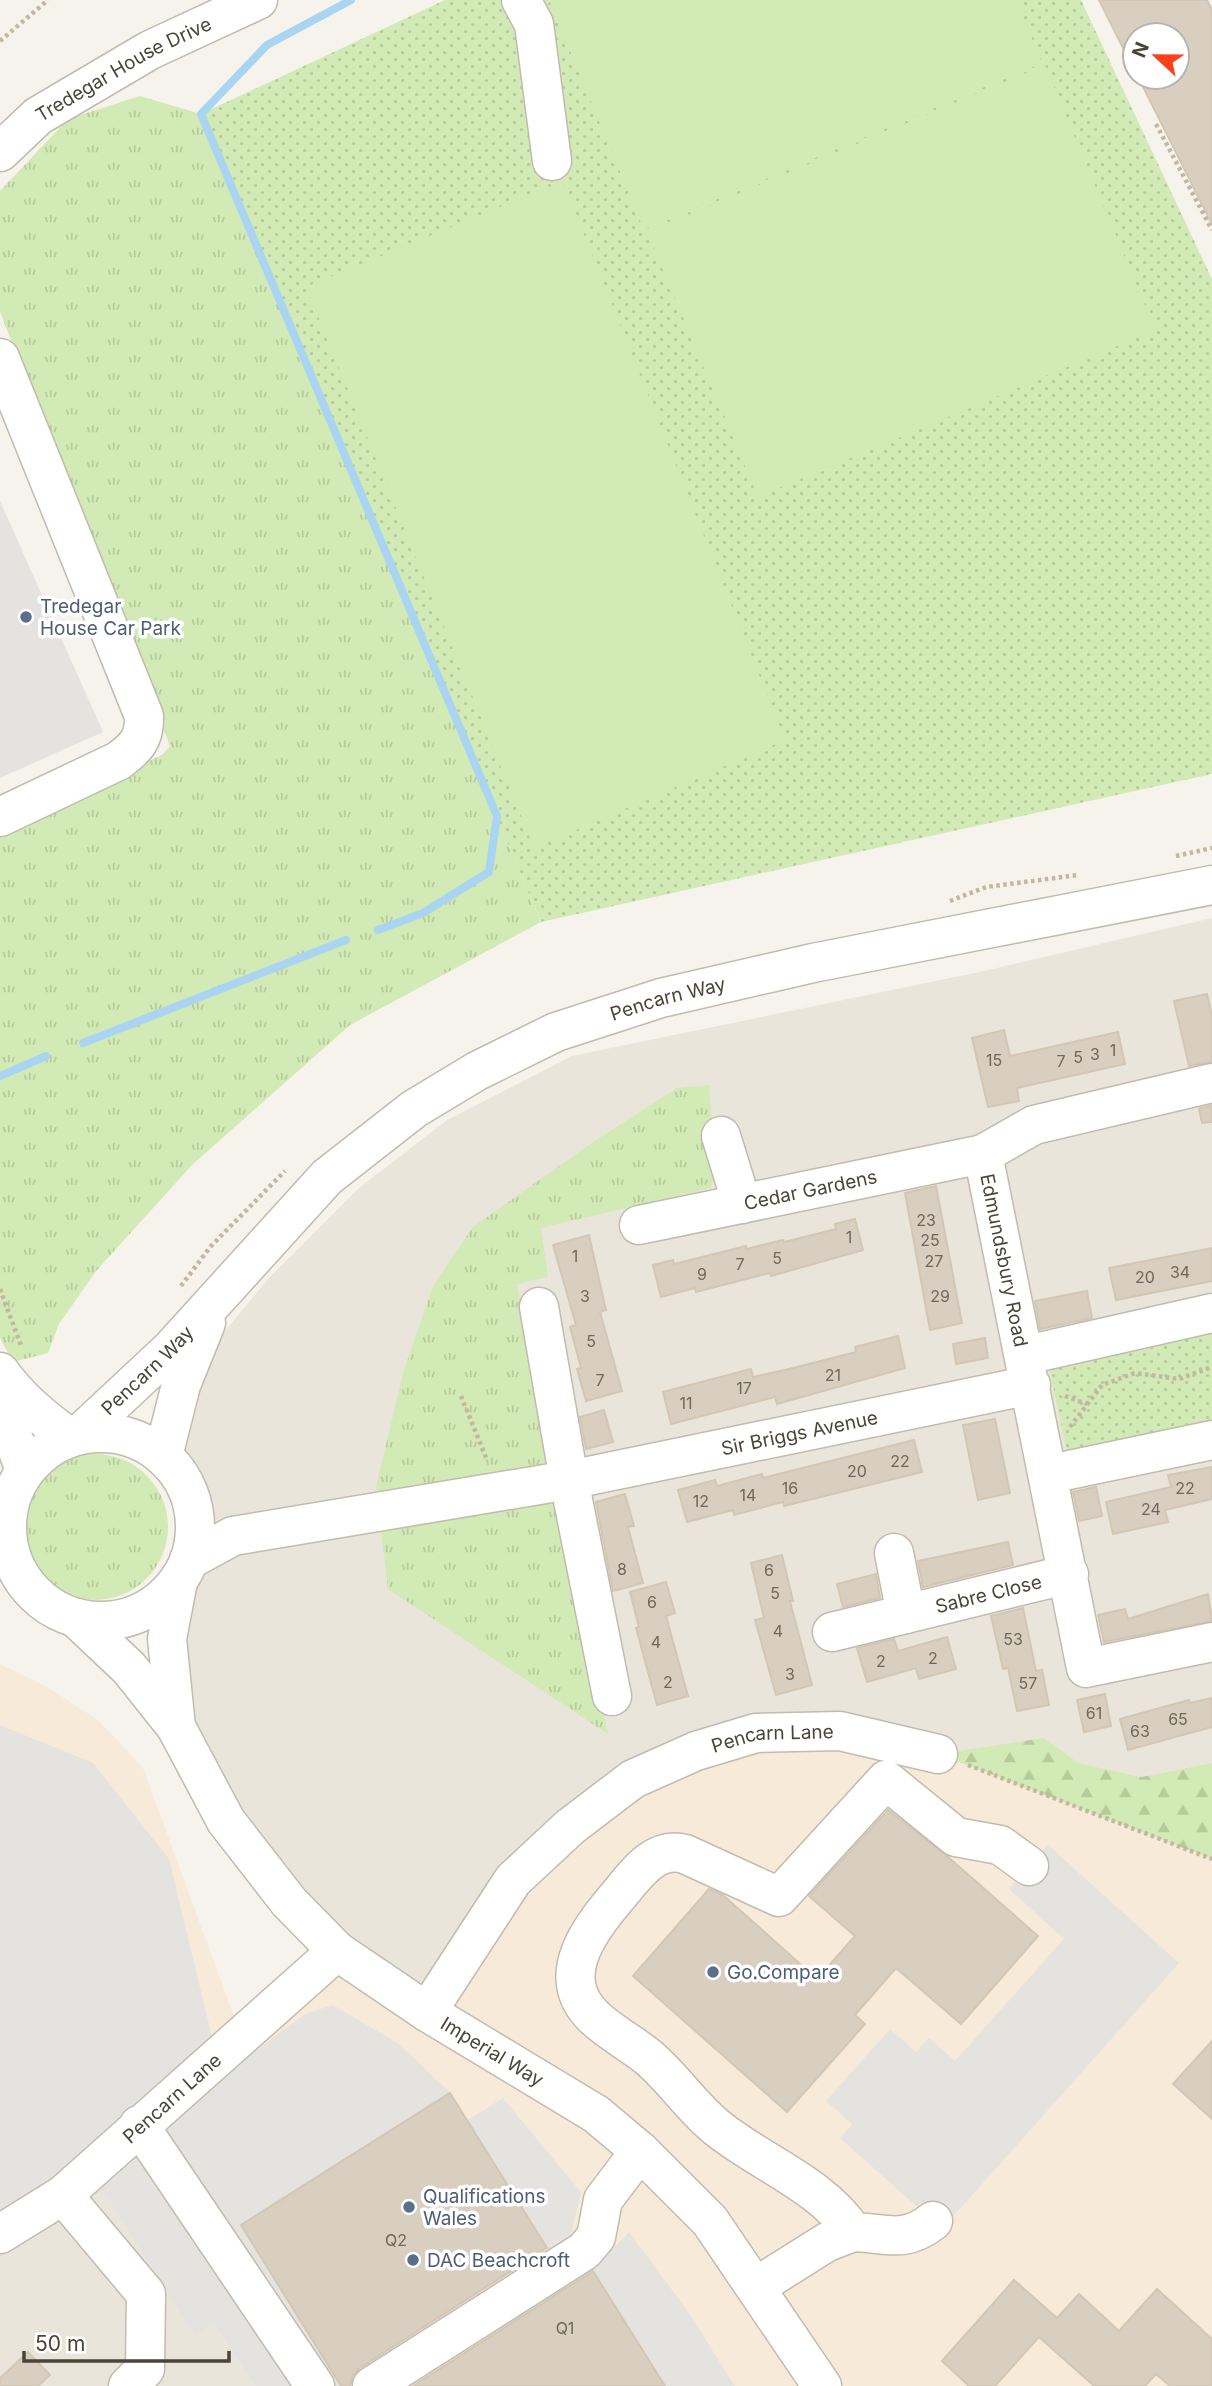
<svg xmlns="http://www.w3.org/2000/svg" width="1212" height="2386" font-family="Inter,sans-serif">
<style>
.residential{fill:#eae5da}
.commercial{fill:#f7ead8}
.grass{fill:url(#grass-tufts)}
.forest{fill:url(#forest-firs)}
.park{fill:url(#park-dots)}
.pitch{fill:#d2eab5}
.parking{fill:#e5e3e0}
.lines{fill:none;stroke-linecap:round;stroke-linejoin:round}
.stream{stroke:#a9d4f2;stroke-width:8}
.building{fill:#d8cfc1;stroke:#d3c7b4;stroke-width:2}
.minor-casing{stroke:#c2bbae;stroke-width:41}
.path{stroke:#c4b79f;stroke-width:4.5;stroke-dasharray:3.5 3.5;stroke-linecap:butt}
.minor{stroke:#fff;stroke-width:38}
.service-dot{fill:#5c6f8a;stroke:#fff;stroke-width:2.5}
.labels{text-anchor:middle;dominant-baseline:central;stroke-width:7;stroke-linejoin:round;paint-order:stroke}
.number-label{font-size:16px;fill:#6e675b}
.street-label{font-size:19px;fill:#4b4439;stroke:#fff}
.service-label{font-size:19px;fill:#4e5e75;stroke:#fff;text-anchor:start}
</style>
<defs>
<pattern id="grass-tufts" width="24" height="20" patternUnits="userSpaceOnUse" patternTransform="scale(1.75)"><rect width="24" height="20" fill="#d2eab5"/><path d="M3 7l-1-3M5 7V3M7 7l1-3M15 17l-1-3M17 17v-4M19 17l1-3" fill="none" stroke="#b6ca9c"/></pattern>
<pattern id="forest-firs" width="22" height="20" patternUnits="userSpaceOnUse" patternTransform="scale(1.75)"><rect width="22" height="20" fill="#d2eab5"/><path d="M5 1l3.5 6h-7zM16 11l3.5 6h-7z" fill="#b6ca9c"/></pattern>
<pattern id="park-dots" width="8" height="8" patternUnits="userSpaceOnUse" patternTransform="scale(1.75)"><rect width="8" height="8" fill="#d2eab5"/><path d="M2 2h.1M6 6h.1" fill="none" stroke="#b6ca9c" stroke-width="1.8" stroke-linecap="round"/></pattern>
</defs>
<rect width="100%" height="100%" fill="#f6f3ec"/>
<g class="residential">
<path d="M1212,918V1763L1141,1777L1079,1763L1044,1738L427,2012L337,1951L176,1727L195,1528L186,1487L163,1456L181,1385L268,1279L359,1188L447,1120L572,1056L984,971Z"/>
<path d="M90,2169L196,2336L214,2324L255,2386H0V2234Z"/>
</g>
<g class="commercial">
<path d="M0,1664L47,1687L98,1720L143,1768L236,2022L0,2207Z"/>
<path d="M756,1733L938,1754L1212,1859V2386H255L214,2324L195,2337L96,2180L337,1951L427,2012L570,1827Z"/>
</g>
<g class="grass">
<path d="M140,96L201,114L541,922L350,1025L192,1165L96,1271L59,1324L48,1353L13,1362L0,1338V831L162,755L170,746L0,312V191L68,119Z"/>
<path d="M709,1085C710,1108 718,1172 711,1188L541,1228L548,1277L517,1284L608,1734L388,1589L376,1487L403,1373L433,1286L473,1227L593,1142L677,1088Z"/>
<circle cx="95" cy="1527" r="73"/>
</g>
<path class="forest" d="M1044,1738L1079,1763L1141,1777L1212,1763V1859L938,1754Z"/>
<g class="park">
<path d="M445,0H1081L1212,279V774L541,922L201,114Z"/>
<path d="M1212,1328V1421L1067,1453L1048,1361Z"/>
</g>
<g class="pitch">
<path d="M549,0H1016L1042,63L644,230Z"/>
<path d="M1045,65L1155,330L758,497L647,232Z"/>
<path d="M563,181L785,740L534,848L306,287Z"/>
</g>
<g class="parking">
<path d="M0,501L103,732L0,778Z"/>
<path d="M0,1725L93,1763L169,1859L212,2037L34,2205L0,2217Z"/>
<path d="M1048,1845L1179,1963L942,2229L840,2138L852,2124L826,2101L890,2029L916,2052L929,2038L955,2061L1064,1939L1009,1889Z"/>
<path d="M333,2005L399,2044L450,2093L241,2225L341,2386H255L214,2324L195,2337L96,2180L207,2087L305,2014Z"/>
<path d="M503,2098L581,2192L571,2235L551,2255L467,2121Z"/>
<path d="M629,2232L686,2309L735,2386H665L593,2270Z"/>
</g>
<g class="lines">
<g class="stream">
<path d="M351,0L267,45L201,114L497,816L489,872L423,913L378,930"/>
<path d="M83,1043L346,940"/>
<path d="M0,1076L46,1056"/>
</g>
</g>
<g class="building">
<path d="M1099,0H1207L1212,10V224L1138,77H1177V35H1135V72Z"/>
<path d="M1207,994L1212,1016V1062L1189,1066L1174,1001Z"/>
<path d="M1004,1030L1010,1056L1118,1032L1125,1064L1017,1088L1019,1101L988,1107L972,1038Z"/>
<path d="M1212,1105V1122L1202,1123L1199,1109Z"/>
<path d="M936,1186L962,1323L930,1330L905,1193Z"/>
<path d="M855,1219L863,1250L771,1276L770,1273L696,1292L695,1288L661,1297L653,1265L673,1260L674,1264L746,1246V1249L783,1240L784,1242L836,1229L835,1224Z"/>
<path d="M589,1235L606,1310L600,1312L622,1391L586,1401L577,1369L581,1368L570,1327L576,1325L553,1245Z"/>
<path d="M1212,1248V1281L1116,1300L1109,1268Z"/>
<path d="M1087,1291L1092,1318L1040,1329L1035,1301Z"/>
<path d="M898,1336L905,1368L777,1404L775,1397L671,1424L663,1392L751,1369L753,1377L789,1369L856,1352L855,1347Z"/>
<path d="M985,1338L988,1358L956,1364L953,1344Z"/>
<path d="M604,1410L613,1442L586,1449L580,1417Z"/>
<path d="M995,1419L1010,1493L978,1500L963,1425Z"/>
<path d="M914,1440L922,1472L784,1506L783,1502L734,1515L733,1510L687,1522L678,1490L715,1480L717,1486L762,1474L763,1478Z"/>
<path d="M1212,1467V1499L1165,1510L1168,1522L1113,1534L1106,1502L1171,1487L1168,1475Z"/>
<path d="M1096,1487L1102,1516L1079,1521L1073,1492Z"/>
<path d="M625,1494L634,1526L628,1527L643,1583L613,1591L596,1502Z"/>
<path d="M1008,1542L1013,1565L923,1587L918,1561Z"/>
<path d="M782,1555L793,1601H790L812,1685L776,1695L755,1620L764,1618L751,1563Z"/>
<path d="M876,1574L880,1598L843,1607L837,1584Z"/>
<path d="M666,1582L675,1613L666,1616L688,1696L657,1705L636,1628L639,1627L630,1592Z"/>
<path d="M1208,1594L1212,1621L1104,1642L1098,1615L1125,1609L1128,1619Z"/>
<path d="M1023,1608L1036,1671L1042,1670L1049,1705L1017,1711L1008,1668L1003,1669L991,1616Z"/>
<path d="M947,1637L956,1669L919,1679L916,1668L867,1682L857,1648L894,1639L898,1651Z"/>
<path d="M1105,1694L1111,1726L1084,1732L1077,1700Z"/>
<path d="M1212,1698V1727L1128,1750L1120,1719L1189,1700L1190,1703Z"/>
<path d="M888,1810L947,1856L1038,1936L961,2024L896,1968L855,2015L865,2024L787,2112L633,1976L709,1889L723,1895L817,1979L855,1936L809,1896Z"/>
<path d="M1212,2041V2119L1173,2084Z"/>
<path d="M450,2093L547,2248L360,2368L353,2375L350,2386H341L241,2225Z"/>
<path d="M593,2271L665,2386H413Z"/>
<path d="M1014,2280L1057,2318L1079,2294L1119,2331L1157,2289L1212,2339V2386H1170L1156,2374L1145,2386H1094L1039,2337L995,2386H969L942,2361Z"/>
<path d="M28,2352L50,2375L38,2386H0V2378Z"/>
</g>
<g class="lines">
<defs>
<g id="minor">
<path d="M521,0L534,24L552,161"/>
<path id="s1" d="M0,152L38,116L150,50L258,0"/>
<path d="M0,358L144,716C145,739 136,748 118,761L0,817"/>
<path id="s2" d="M1212,1083L1034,1125L983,1154L1086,1668L1212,1642"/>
<path d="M721,1136L742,1204"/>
<path id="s3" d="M639,1225L983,1154"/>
<path d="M539,1307L569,1480L612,1696"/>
<path d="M1026,1355L1212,1313"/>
<path d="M0,1372C19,1399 43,1418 70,1438"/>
<path d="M0,1400L25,1471"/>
<circle cx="101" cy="1527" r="94"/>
<path id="s4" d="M79,1435L170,1350L327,1177L414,1109L477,1071L556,1032L661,998L813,963L1212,885"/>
<path d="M163,1456L181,1385L206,1323"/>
<path d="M1050,1474L1212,1440"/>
<path d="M894,1553L906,1614"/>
<path id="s5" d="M189,1560L233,1536L569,1480L1031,1385"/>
<path id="s6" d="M76,1618L129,1668L176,1727L226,1821L289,1902L337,1951L427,2012L596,2114L640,2151L710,2221L822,2386"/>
<path id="s7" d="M832,1632L1069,1574"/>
<path d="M176,1727L167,1639L178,1581"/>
<path id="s8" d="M427,2012L513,1880L570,1827L633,1779L696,1751L756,1733L840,1731L938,1754"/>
<path d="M139,2125L315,2386"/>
<path d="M63,2195L146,2294L145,2369L128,2386"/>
<path d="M933,2221C904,2244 886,2233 853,2232C822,2184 758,2162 715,2126C690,2105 673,2078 648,2057C631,2043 609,2032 593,2016C551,1974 594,1924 622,1891C638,1871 657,1846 685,1854L779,1897L886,1780L956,1837L1000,1845L1029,1866"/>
<path id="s9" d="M0,2234L63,2195L337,1951"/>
<path d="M757,2286L827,2242L853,2232"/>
<path d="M372,2386L584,2251L596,2237L603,2200L640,2151"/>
</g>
</defs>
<use href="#minor" class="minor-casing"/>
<g class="path">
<path d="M0,41L48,0"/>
<path d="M1156,124L1212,230"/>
<path d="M1176,856L1212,848"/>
<path d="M950,901L986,887L1078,875"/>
<path d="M181,1286L211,1246L285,1171"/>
<path d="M0,1289L22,1348"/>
<path d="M461,1396L487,1460"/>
<path d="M1065,1396L1087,1404"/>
<path d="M1070,1427L1102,1385L1135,1373L1179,1379L1212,1367"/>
<path d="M968,1765L1212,1859"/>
</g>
<use href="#minor" class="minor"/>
</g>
<g class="service-dot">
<circle cx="26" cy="617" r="7"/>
<circle cx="713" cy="1972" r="7"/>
<circle cx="409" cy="2207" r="7"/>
<circle cx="413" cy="2260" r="7"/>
</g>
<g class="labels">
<g class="number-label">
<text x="1113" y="1050">1</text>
<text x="1095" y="1054">3</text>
<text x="1078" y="1057">5</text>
<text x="994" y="1060">15</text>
<text x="1061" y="1061">7</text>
<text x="926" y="1220">23</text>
<text x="849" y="1237">1</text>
<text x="930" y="1240">25</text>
<text x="575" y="1256">1</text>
<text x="777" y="1258">5</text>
<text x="934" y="1261">27</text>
<text x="740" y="1264">7</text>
<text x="1180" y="1272">34</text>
<text x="702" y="1274">9</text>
<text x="1145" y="1277">20</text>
<text x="585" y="1296">3</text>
<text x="940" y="1296">29</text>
<text x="591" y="1341">5</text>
<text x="833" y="1375">21</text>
<text x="600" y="1380">7</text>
<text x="744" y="1388">17</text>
<text x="686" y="1403">11</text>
<text x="900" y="1461">22</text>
<text x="857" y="1471">20</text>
<text x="790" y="1488">16</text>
<text x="1185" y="1488">22</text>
<text x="748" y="1495">14</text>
<text x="701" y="1501">12</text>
<text x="1151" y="1509">24</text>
<text x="622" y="1569">8</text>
<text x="769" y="1570">6</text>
<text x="775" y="1593">5</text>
<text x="652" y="1602">6</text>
<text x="778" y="1631">4</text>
<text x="1013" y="1639">53</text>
<text x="656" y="1642">4</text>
<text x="933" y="1658">2</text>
<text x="881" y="1661">2</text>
<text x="790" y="1674">3</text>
<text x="668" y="1682">2</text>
<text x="1028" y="1683">57</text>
<text x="1094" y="1713">61</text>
<text x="1178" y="1719">65</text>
<text x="1140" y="1731">63</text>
<text x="396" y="2240">Q2</text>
<text x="565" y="2328">Q1</text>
</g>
<g class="street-label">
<text stroke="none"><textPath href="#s1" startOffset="150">Tredegar House Drive</textPath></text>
<text stroke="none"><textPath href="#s4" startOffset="747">Pencarn Way</textPath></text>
<text stroke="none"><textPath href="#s3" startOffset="175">Cedar Gardens</textPath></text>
<text stroke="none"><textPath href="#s2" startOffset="350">Edmundsbury Road</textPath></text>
<text stroke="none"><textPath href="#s4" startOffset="94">Pencarn Way</textPath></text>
<text stroke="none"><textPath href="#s5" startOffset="626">Sir Briggs Avenue</textPath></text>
<text stroke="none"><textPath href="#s7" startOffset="161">Sabre Close</textPath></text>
<text stroke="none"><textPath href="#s8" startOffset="462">Pencarn Lane</textPath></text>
<text stroke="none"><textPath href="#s6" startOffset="611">Imperial Way</textPath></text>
<text stroke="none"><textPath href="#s9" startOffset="220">Pencarn Lane</textPath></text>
</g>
<g class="service-label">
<text x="40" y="606">Tredegar<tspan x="40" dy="22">House Car Park</tspan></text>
<text x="727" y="1972">Go.Compare</text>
<text x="423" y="2196">Qualifications<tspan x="423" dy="22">Wales</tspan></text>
<text x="427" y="2260">DAC Beachcroft</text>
</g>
</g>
<g transform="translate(1156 56) rotate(292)"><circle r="33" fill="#ffffff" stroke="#b7b4b0" stroke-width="2"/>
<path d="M0-5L12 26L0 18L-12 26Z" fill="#fc3f1d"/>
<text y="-10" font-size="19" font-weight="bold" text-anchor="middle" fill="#4b4439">N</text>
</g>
<path d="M24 2351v10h205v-10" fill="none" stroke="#4b4439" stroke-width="3.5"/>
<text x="35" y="2351" font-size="21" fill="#4b4439" stroke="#ffffff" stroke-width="5" paint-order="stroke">50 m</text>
</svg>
